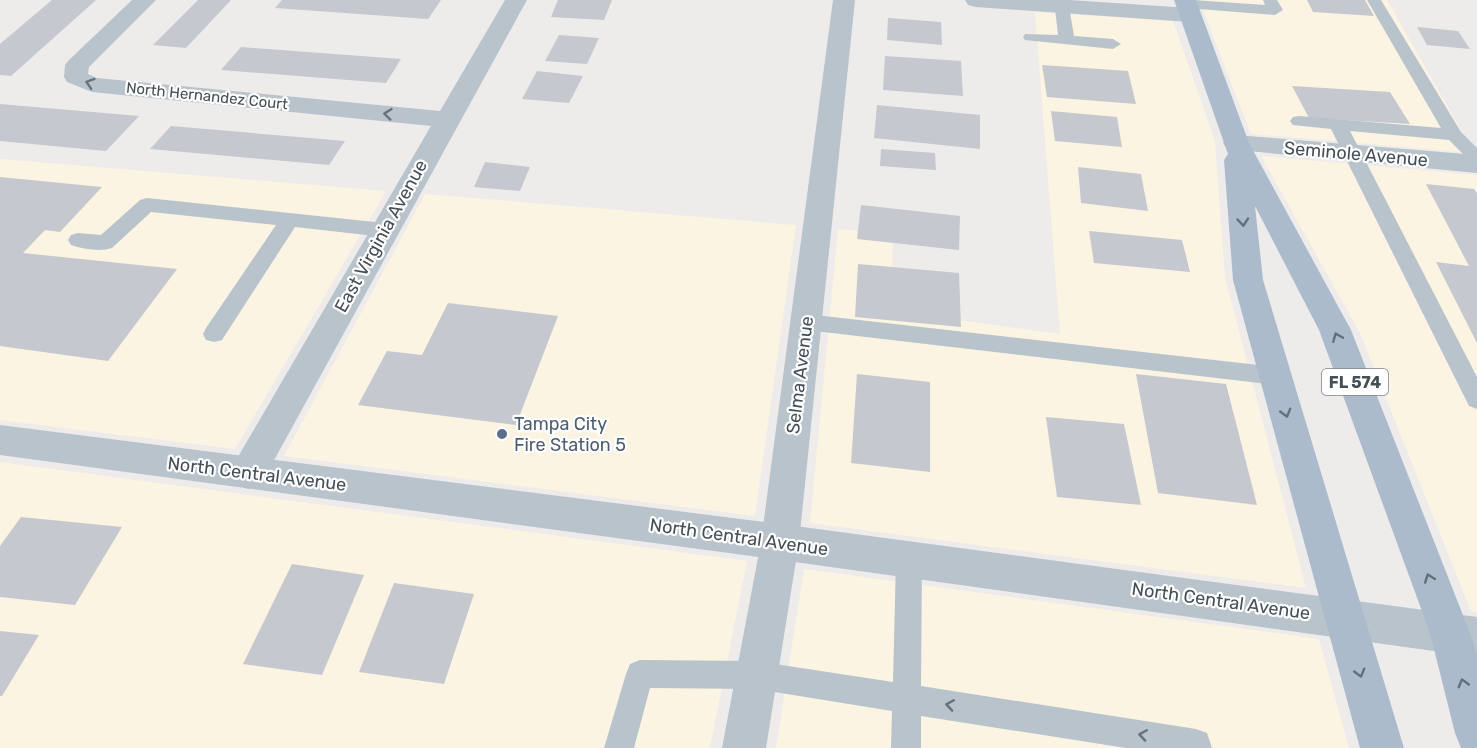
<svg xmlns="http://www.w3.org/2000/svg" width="1477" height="748" font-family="Rubik,sans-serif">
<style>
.commercial{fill:#fbf4e3}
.building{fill:#c5c8ce}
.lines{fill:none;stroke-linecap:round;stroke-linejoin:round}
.service{fill:#b9c3cb;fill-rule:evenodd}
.minor{fill:#b9c3cb;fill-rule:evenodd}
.tertiary{fill:#b9c3cb;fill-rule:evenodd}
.primary{fill:#abbbcb;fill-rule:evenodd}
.oneway{stroke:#67727a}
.oneway2{stroke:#636f7a}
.service-dot{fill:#5c6f8a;stroke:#fff;stroke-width:2}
.labels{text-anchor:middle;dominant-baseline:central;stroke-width:4.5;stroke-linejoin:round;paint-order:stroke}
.far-street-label{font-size:15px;fill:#444f58;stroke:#fff}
.shield{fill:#fff;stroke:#7c848a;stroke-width:1.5}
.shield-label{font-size:16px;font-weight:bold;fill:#444f58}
.street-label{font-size:18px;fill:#444f58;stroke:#fff}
.service-label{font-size:18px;fill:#4e5e75;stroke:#fff;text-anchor:start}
</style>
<rect width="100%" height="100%" fill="#eeebeb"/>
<g class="commercial">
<path d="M1199,0H1387L1474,153L1251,134Z"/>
<path d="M1035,12L1173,21L1215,141L1225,277L1306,588L810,523L838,229L893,234L892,311L1060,334Z"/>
<path d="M1261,156L1477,175V612L1471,611L1360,333Z"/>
<path d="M0,159L386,191L235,449L0,420Z"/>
<path d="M425,194L796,225L755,516L284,456Z"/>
<path d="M0,462L747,561L710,748H0Z"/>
<path d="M804,569L1319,639L1349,748H776Z"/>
</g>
<g class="building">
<path d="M52,0H96L11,76L0,75V44Z"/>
<path d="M198,0H231L186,48L153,45Z"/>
<path d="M282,0H441L428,19L275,8Z"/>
<path d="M558,0H612L604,20L551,17Z"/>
<path d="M1307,0H1365L1374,16L1313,12Z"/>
<path d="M888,18L941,22L942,45L887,40Z"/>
<path d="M1417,27L1458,31L1470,49L1427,45Z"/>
<path d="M559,35L599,38L587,64L545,61Z"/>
<path d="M241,47L401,59L386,83L221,70Z"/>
<path d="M885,56L961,61L963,96L883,90Z"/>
<path d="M1042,65L1128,71L1136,104L1047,97Z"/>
<path d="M537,71L583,76L569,103L522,99Z"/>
<path d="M1292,86L1390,92L1410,124L1309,118Z"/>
<path d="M0,104L139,116L106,151L0,141Z"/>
<path d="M877,105L980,115V149L874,138Z"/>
<path d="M1051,111L1117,117L1122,147L1055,141Z"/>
<path d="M171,126L345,141L329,165L150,149Z"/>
<path d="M881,149L935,153L936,170L880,166Z"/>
<path d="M485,162L530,167L520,191L474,187Z"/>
<path d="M1078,167L1141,174L1148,211L1081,203Z"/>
<path d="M0,177L102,187L60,232L45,230L23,253L177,269L108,361L0,346Z"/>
<path d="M1426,184L1474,189L1477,193V343L1436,262L1469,266Z"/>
<path d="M861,205L960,216L959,250L857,239Z"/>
<path d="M1089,231L1182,240L1190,272L1094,263Z"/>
<path d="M858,264L959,273L961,327L855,317Z"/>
<path d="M448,303L558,316L516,425L358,405L387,351L422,355Z"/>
<path d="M857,374L930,382V472L851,463Z"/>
<path d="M1136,374L1226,384L1257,505L1158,493Z"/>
<path d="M1046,417L1124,424L1141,505L1057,497Z"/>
<path d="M21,517L122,527L75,605L0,597V546Z"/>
<path d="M292,564L364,575L322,675L243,664Z"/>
<path d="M394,583L474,594L444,684L359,672Z"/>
<path d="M0,631L39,635L2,696H0Z"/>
</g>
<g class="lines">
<g class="service">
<path d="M1054,0H1068L1074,36L1113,39L1121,44L1113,49L1025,40L1023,37L1025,34L1058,35Z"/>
<path d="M1193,0L1265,5L1263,0H1277L1283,10L1275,15L1186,8L1179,4L1181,1Z"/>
<path d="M1367,0H1381L1461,132L1477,148V164L1471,162L1449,140L1350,131L1477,377V409L1469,406L1331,129L1293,125L1290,121L1293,117L1299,116L1441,128Z"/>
<path d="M147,198L384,223L391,225L394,230L391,235L384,237L295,227L222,340L214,342L206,340L203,334L206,328L276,225L151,212L112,248C100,252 83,249 71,245L68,240L71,235L78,233L101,235L140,200Z"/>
<path d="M806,314L1276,367L1284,370L1287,376L1284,382L1276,385L806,330L798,328L795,322L798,316Z"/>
<path d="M909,548L918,551L922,560L921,686L1196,729L1207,733L1212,748H1126L921,716V748H891L892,711L756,689L650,688L634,748H604L626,674L630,664L640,660L756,661L893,682L896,560L900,551Z"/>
</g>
<g class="minor">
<path d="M132,0H156L89,67L88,74L97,78L440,111L505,0H527L261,484L248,489L235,484L230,473L235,462L431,126L92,92L67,82L64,77L65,65L69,60Z"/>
<path d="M833,0H855L799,542L766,748H722L761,542Z"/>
<path d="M965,0H1070L1190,8L1198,10L1201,15L1198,20L1190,22L976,7L968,5Z"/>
<path d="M1236,135L1477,155V173L1227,149L1223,143L1227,137Z"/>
</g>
<path class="tertiary" d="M0,425L780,524L1477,617V657L780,560L0,455Z"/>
<path class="primary" d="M1174,0H1196L1249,143L1351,330L1470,633L1477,656V748H1461L1455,733L1430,633L1319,330L1255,206L1263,280L1404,748H1360L1233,280L1224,160L1228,154Z"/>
</g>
<defs><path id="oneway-chevron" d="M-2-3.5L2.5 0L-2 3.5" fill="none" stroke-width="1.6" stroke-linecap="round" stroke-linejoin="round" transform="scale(1.5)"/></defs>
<g class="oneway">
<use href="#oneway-chevron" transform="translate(90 83) rotate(-162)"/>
<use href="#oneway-chevron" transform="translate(388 114) rotate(-174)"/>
<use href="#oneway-chevron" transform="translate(950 705) rotate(-171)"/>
<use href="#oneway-chevron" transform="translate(1143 735) rotate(-171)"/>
</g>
<g class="oneway2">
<use href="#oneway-chevron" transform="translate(1243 222) rotate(85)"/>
<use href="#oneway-chevron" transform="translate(1337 337) rotate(-112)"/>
<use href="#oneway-chevron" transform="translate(1286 413) rotate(74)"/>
<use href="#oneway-chevron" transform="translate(1429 578) rotate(-111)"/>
<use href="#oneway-chevron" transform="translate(1360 673) rotate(74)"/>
<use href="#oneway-chevron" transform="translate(1463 683) rotate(-105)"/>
</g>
<circle class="service-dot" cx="502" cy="434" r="6"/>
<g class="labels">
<g class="far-street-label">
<text transform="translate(207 96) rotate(6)">North Hernandez Court</text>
</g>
<rect class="shield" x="1322" y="369" width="66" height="26" rx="4.5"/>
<g class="shield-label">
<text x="1355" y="382">FL 574</text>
</g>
<g class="street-label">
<text transform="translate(1356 154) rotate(5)">Seminole Avenue</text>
<text transform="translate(381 236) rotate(-61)">East Virginia Avenue</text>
<text transform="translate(800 375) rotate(-83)">Selma Avenue</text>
<text transform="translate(257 474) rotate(7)">North Central Avenue</text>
<text transform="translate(739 537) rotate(8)">North Central Avenue</text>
<text transform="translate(1221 601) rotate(8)">North Central Avenue</text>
</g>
<g class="service-label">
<text x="514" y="424">Tampa City<tspan x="514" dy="21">Fire Station 5</tspan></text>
</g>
</g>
</svg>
